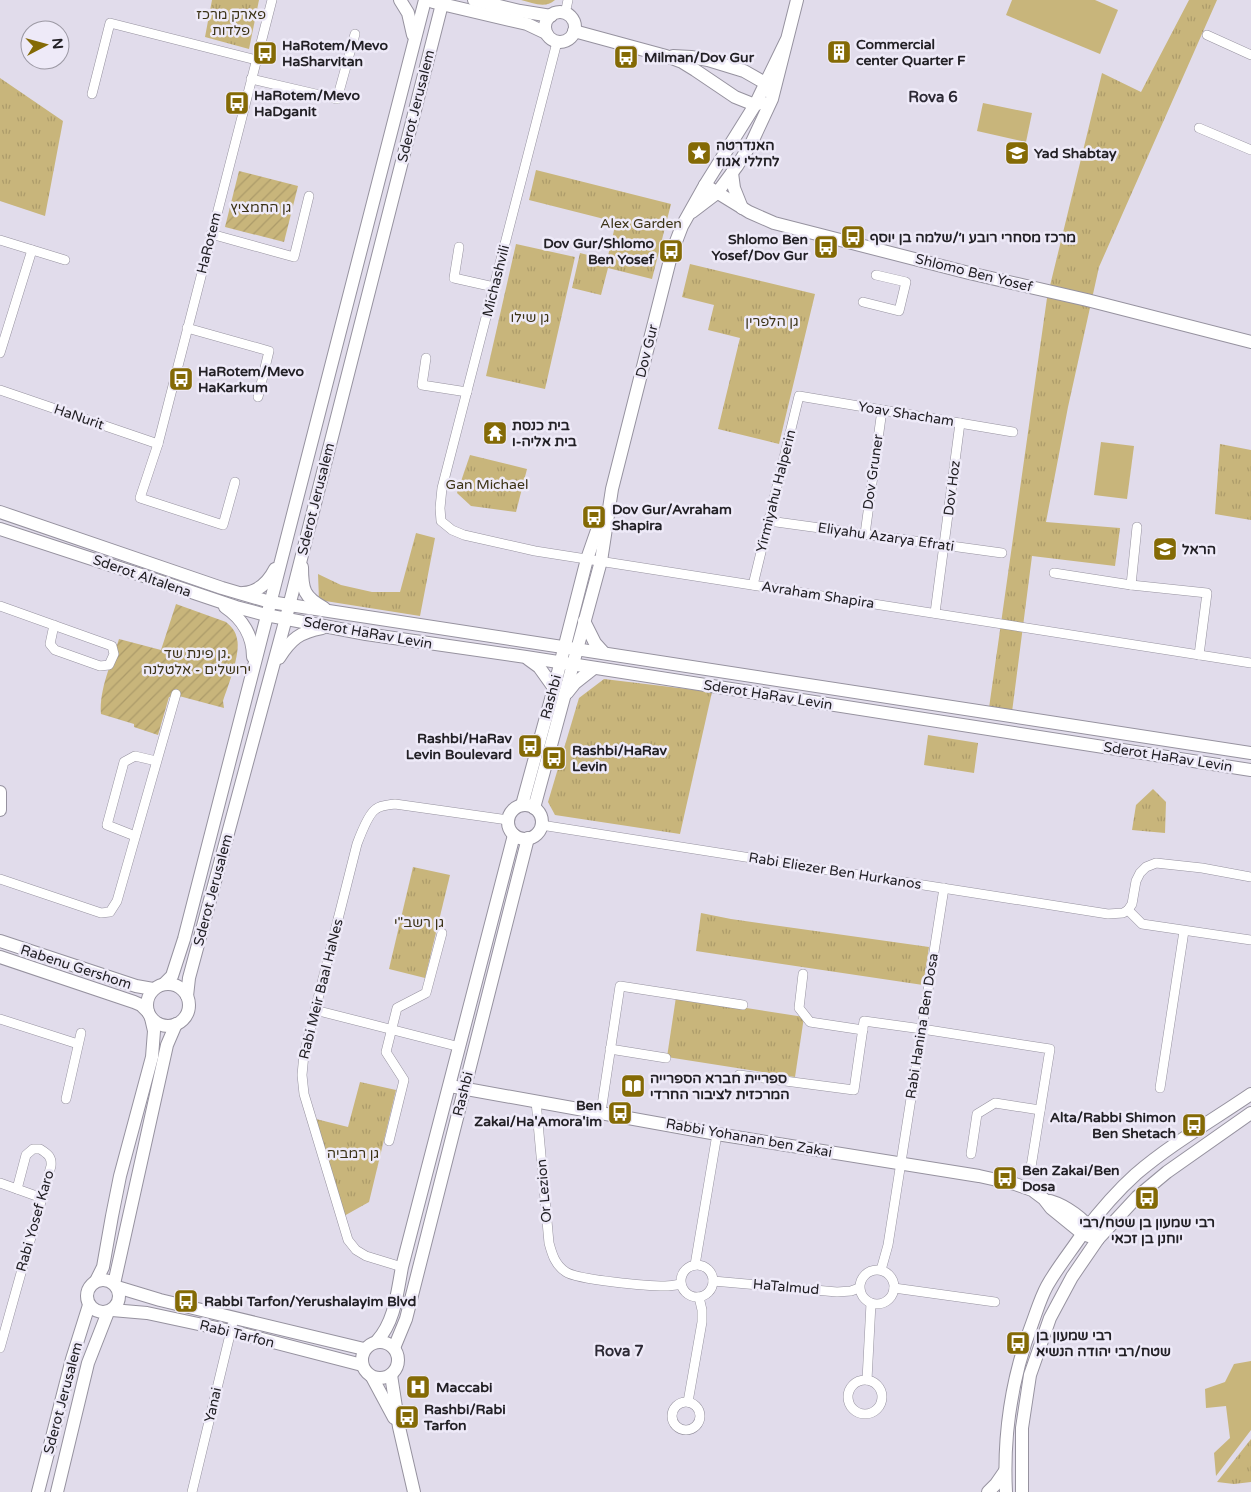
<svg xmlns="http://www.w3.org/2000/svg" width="1251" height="1492" font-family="'Varela Round','Noto Sans Hebrew',sans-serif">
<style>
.grass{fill:#c8b57b}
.park{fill:url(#park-tufts)}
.garden{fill:url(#garden-furrows)}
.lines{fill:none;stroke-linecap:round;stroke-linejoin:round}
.street-casing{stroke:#96929f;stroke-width:10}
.secondary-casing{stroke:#96929f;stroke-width:14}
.street{stroke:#fff;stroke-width:9}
.secondary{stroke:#fff;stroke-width:12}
.labels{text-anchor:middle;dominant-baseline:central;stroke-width:5;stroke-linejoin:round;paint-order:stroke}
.park-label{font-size:14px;fill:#3b3215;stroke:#eeeaf8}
.poi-label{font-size:14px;font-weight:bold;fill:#222025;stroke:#eeeaf8;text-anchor:start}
.street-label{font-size:14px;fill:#222025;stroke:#eeeaf8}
.neighbourhood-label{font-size:15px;font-weight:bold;fill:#2c2934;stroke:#eeeaf8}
</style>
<defs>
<pattern id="park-tufts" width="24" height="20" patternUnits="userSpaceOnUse" patternTransform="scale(1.25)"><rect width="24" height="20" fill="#c8b57b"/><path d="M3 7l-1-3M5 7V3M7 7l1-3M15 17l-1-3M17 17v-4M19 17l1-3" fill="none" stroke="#ac9b6a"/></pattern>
<pattern id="garden-furrows" width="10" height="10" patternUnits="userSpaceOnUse" patternTransform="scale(1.25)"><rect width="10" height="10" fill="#c8b57b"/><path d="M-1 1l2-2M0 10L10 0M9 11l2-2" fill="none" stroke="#ac9b6a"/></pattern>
</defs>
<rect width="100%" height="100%" fill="#e1dceb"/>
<g class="grass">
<path d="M1012,0H1095L1118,10L1100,54L1006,15Z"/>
<path d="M983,103L1032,113L1026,142L977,131Z"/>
<path d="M1101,442L1134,446L1127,499L1094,495Z"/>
<path d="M1251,1361V1430L1216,1476L1214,1453L1230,1438L1226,1406L1206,1408L1205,1389L1225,1382L1234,1364Z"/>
</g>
<g class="park">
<path d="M212,0H259L249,49L205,37Z"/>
<path d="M521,0H555C545,9 533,3 521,0Z"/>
<path d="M1189,0H1217L1099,267L1068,407L1046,522L1120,528L1115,566L1032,556L1012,712L989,708L1047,298L1102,73L1141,92Z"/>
<path d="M0,78L63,121L45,216L0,201Z"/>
<path d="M536,170L671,204L652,279L608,268L601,295L572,288L580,253L607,260L616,222L529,200Z"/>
<path d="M516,244L575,257L545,389L486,376Z"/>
<path d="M690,264L815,294L779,444L718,429L740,338L708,330L714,305L682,297Z"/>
<path d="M1220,444L1251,450V520L1215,514Z"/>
<path d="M470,455L527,469L516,512L471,506L457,493Z"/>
<path d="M416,533L435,538L420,616L319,600L318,574L341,585L372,592H400Z"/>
<path d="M604,679L712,692L680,834L555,815L548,802L579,698Z"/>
<path d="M928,735L978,743L974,773L924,765Z"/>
<path d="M1153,789L1166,802L1165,833L1132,830L1136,805Z"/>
<path d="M413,867L450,875L425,978L389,969Z"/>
<path d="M701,913L731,919L929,947L923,985L696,951Z"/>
<path d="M676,997L804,1017L795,1077L667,1057Z"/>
<path d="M360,1082L396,1090L369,1202L344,1216L316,1119L348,1127Z"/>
<path d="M1251,1439V1482L1234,1484L1217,1482Z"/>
</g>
<g class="garden">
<path d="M239,171L298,186L284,242L225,227Z"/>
<path d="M176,604L226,622C232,627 236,632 237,639C241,653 228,686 223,701L224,708L179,696L169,697L158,735L134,727V724L101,714C99,689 112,662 119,639L161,650Z"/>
</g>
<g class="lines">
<defs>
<g id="street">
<path d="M565,14L568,0"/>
<path d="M1207,35L1251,55"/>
<path d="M557,42L442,488L440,508L441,521L452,530L464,535L535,551L1251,663"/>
<path d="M251,79L337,99L355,34"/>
<path d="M92,94L110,23L256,60"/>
<path d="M1199,128L1251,150"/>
<path d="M211,234L294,257L309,196"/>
<path d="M0,240L65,260"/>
<path d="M459,247L454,278L494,287"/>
<path d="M863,302L899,311L906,282L876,275"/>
<path d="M187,328L269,351L258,397"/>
<path d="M0,353L32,250"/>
<path d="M426,358L422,385L467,392"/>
<path d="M0,390L158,444"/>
<path d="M235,482L223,525L140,498L158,444L272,0"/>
<path d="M769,521L1002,553"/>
<path d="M865,534L882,410"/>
<path d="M1054,573L1131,585L1207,593L1199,655"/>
<path d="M753,585L799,396L1013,432"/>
<path d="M1131,585L1137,527"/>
<path d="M0,606L112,646L114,654L109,665L100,666L55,650L50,644L54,625"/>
<path d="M935,613L960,423"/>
<path d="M541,825L1108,914L1123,913L1128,910"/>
<path d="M135,836L107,825L124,762L135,756L156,761"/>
<path d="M0,879L101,913L110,912L117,901L176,694"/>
<path d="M1128,910L1132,904L1136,881L1140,873L1146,867L1156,863L1202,868L1251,877"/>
<path d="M1128,910L1142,924L1251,940"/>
<path d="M803,974L799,1008L810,1022L863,1030"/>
<path d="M315,1010L460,1047"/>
<path d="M0,1019L78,1044"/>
<path d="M610,1049L666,1058"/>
<path d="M739,1075L854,1090L864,1021L922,1029L1050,1049L1031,1167"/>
<path d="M1160,1088L1184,931"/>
<path d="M66,1099L81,1033"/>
<path d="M536,1101L549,1243C552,1254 555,1265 566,1272C578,1280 648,1286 665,1286C671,1286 676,1285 681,1284"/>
<path d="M601,1112L620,986L743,1005"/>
<path d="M389,1141L404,1080L386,1052L397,1008L426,993L442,933"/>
<path d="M971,1154L977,1114L995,1103L1040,1110"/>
<path d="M0,1183L42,1198"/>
<circle cx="697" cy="1281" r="16"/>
<path d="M695,1265L717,1134"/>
<path d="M402,1267L366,1256L356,1250L348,1240L304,1094L302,1075L304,1054L357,844C360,836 369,813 376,809C381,805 389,805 395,804L508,820"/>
<circle cx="877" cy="1287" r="17"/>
<path d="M881,1270L888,1245L944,888"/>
<path d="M713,1281L837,1292L851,1291L859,1288"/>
<path d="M894,1288L995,1302"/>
<path d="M0,1348L51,1166C52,1157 48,1154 40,1149H33L26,1155L17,1189"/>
<circle cx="865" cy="1397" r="17"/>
<path d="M867,1380L871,1303"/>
<circle cx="686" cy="1416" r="14"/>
<path d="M688,1402L702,1322V1310L699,1297"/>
<path d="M192,1492L234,1318"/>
</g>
<g id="secondary">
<path d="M400,0L408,13L413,35"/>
<path d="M474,0L520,11L551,16"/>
<path d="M433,2L527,24L546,33"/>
<circle cx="560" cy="27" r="15"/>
<path d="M574,31L666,56L682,62L695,70L735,97L755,105L762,102"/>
<path d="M673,56L691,57L708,60L744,71L765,83L768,91"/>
<path d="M732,173L734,188L742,208"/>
<path d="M705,185L749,212L774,223L969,273L1087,300L1251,342"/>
<path d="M692,212L717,193L737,166L752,142L772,99L797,0"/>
<path d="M0,512L222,588L270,602L1251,753"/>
<path d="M0,529L141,575L236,607L266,615L366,634L526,657L1251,770"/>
<path d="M302,567C302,590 304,597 324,608"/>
<path d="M243,593C258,592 268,583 275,569"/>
<path d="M225,607C243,619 253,637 253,657"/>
<path d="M584,621L595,643L604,653"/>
<path d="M279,658C291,639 300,632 322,628"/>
<path d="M528,659L539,667L554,688"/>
<path d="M567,693L575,683L594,668"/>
<path d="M0,792V810"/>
<path d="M522,805L554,688L587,559L602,516"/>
<circle cx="525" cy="822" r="17"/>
<path d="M534,808L601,561L612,489L672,252L682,226L705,185L755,105L786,41"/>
<path d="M0,941L136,986L153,989"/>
<path d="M0,957L134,1002L141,1005L148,1012"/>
<path d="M164,984L172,976L184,939L425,0"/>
<circle cx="168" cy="1005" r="21"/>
<path d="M187,996L189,978L286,618L443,0"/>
<path d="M450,1086L717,1134L979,1176L1015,1184L1032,1190L1044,1199L1051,1208L1083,1234L1098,1239"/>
<path d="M1050,1201C1067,1206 1084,1219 1094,1233"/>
<circle cx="103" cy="1296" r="16"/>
<path d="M96,1281L103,1267L112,1216L120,1176L152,1057L154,1031L151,1018"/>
<path d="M114,1284L167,1045L176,1024"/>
<path d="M117,1287L160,1300L364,1349"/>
<path d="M112,1310L147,1313L231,1331L362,1365"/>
<path d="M377,1341C395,1321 397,1293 402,1267L514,835"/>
<circle cx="380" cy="1360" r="18"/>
<path d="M394,1348L406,1319L528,838"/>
<path d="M391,1375L399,1427L414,1492"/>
<path d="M372,1377L394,1418"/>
<path d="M38,1492L72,1359L89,1305"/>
<path d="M57,1492L88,1363L108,1312"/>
<path d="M988,1492L996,1484L1005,1471"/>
<path d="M1006,1492C1003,1433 1012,1376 1033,1321C1037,1310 1041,1297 1047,1286C1057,1268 1071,1251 1083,1233C1099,1212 1116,1192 1136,1174C1171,1144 1213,1120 1251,1094"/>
<path d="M1022,1492V1428L1030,1375L1050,1318L1072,1277L1098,1239L1137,1197L1167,1172L1251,1113"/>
</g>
</defs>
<use href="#street" class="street-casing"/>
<use href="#secondary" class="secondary-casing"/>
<use href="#street" class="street"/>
<use href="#secondary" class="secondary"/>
</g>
<defs>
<symbol id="building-square" viewBox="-11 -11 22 22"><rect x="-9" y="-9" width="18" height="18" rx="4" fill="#846a05" stroke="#eeeaf8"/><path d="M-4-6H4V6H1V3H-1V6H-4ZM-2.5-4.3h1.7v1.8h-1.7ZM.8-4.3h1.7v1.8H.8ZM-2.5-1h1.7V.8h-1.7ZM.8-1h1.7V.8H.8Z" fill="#fff"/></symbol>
<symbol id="bus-square" viewBox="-11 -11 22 22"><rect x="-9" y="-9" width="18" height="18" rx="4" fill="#846a05" stroke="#eeeaf8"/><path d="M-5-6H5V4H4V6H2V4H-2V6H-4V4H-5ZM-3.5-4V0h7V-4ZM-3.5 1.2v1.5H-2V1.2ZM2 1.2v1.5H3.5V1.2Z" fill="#fff"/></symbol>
<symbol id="sight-square" viewBox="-11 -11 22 22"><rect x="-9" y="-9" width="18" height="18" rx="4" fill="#846a05" stroke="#eeeaf8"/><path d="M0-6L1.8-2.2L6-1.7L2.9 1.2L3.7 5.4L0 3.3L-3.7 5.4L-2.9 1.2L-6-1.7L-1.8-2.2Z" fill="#fff"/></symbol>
<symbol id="school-square" viewBox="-11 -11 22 22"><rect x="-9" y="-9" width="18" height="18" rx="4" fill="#846a05" stroke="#eeeaf8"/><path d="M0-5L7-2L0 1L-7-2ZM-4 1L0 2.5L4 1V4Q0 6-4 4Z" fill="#fff"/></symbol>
<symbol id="temple-square" viewBox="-11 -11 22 22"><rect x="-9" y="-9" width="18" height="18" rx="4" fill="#846a05" stroke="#eeeaf8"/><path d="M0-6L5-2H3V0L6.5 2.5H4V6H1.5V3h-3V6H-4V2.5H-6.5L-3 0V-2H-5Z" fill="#fff"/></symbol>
<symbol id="library-square" viewBox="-11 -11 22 22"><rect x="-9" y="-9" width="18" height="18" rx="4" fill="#846a05" stroke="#eeeaf8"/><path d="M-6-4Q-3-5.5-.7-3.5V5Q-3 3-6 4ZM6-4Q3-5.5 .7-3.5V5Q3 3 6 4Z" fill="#fff"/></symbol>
<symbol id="hospital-square" viewBox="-11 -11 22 22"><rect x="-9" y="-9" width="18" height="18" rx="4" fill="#846a05" stroke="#eeeaf8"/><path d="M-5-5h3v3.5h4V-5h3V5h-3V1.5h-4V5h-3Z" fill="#fff"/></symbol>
</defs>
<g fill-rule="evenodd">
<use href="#building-square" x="825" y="38" width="28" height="28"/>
<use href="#bus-square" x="251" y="39" width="28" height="28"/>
<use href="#bus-square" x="612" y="43" width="28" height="28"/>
<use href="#bus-square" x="223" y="89" width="28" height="28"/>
<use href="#sight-square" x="685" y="139" width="28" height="28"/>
<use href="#school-square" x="1003" y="139" width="28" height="28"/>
<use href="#bus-square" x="839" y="223" width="28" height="28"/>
<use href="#bus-square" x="812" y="233" width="28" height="28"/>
<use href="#bus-square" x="657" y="237" width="28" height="28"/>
<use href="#bus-square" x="167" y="365" width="28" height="28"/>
<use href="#temple-square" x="481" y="419" width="28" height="28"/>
<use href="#bus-square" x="580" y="503" width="28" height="28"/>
<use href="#school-square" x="1151" y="535" width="28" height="28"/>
<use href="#bus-square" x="516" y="732" width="28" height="28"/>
<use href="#bus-square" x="540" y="744" width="28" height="28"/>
<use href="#library-square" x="619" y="1072" width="28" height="28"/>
<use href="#bus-square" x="606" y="1099" width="28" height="28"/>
<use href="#bus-square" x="1180" y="1111" width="28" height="28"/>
<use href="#bus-square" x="991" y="1164" width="28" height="28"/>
<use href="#bus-square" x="1133" y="1184" width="28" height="28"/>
<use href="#bus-square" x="172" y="1287" width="28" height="28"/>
<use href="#bus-square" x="1004" y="1329" width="28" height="28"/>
<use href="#hospital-square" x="404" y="1373" width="28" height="28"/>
<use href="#bus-square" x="393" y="1403" width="28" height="28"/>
</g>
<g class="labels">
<g class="park-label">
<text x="231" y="14">פארק מרכז<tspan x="231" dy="16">פלדות</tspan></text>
<text x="261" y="207">גן החמציץ</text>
<text x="641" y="223">Alex Garden</text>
<text x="530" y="317">גן שילו</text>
<text x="772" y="321">גן הלפרין</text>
<text x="487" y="484">Gan Michael</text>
<text x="197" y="653">גן פינת שד.<tspan x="197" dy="16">ירושלים - אלטלנה</tspan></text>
<text x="419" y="922">גן רשב"י</text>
<text x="353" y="1153">גן רמביה</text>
</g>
<g class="poi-label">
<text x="856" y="44">Commercial<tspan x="856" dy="16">center Quarter F</tspan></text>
<text x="282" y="45">HaRotem/Mevo<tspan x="282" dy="16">HaSharvitan</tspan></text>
<text x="644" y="57">Milman/Dov Gur</text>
<text x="254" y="95">HaRotem/Mevo<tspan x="254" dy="16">HaDganit</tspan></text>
<text x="716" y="145">האנדרטה<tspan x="716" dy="16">לחללי אגוז</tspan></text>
<text x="1034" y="153">Yad Shabtay</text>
<text x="870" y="237">מרכז מסחרי רובע ו׳/שלמה בן יוסף</text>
<text x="808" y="239" text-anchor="end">Shlomo Ben<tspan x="808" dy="16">Yosef/Dov Gur</tspan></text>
<text x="654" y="243" text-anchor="end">Dov Gur/Shlomo<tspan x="654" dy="16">Ben Yosef</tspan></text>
<text x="198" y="371">HaRotem/Mevo<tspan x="198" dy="16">HaKarkum</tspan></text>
<text x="512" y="425">בית כנסת<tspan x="512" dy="16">בית אליה-ו</tspan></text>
<text x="612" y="509">Dov Gur/Avraham<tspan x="612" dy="16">Shapira</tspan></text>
<text x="1182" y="549">הראל</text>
<text x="512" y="738" text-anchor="end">Rashbi/HaRav<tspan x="512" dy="16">Levin Boulevard</tspan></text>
<text x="572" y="750">Rashbi/HaRav<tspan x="572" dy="16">Levin</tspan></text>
<text x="650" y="1078">ספריית חברא הספרייה<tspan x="650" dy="16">המרכזית לציבור החרדי</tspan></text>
<text x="602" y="1105" text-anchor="end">Ben<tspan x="602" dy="16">Zakai/Ha'Amora'im</tspan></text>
<text x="1176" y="1117" text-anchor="end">Alta/Rabbi Shimon<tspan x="1176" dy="16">Ben Shetach</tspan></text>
<text x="1022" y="1170">Ben Zakai/Ben<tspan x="1022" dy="16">Dosa</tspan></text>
<text x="1147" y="1222" text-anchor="middle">רבי שמעון בן שטח/רבי<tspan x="1147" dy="16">יוחנן בן זכאי</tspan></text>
<text x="204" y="1301">Rabbi Tarfon/Yerushalayim Blvd</text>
<text x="1036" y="1335">רבי שמעון בן<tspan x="1036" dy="16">שטח/רבי יהודה הנשיא</tspan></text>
<text x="436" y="1387">Maccabi</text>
<text x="424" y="1409">Rashbi/Rabi<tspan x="424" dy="16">Tarfon</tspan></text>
</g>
<g class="street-label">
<text transform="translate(416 106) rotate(-76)">Sderot Jerusalem</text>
<text transform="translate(209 243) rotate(-76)">HaRotem</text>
<text transform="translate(974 273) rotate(14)">Shlomo Ben Yosef</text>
<text transform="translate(496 281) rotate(-76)">Michashvili</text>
<text transform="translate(647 351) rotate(-76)">Dov Gur</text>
<text transform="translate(906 414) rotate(9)">Yoav Shacham</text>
<text transform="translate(79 417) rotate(19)">HaNurit</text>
<text transform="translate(873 472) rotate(-82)">Dov Gruner</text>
<text transform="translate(952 488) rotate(-83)">Dov Hoz</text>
<text transform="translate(776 491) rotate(-76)">Yirmiyahu Halperin</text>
<text transform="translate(316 499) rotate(-76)">Sderot Jerusalem</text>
<text transform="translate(886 537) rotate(8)">Eliyahu Azarya Efrati</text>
<text transform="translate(142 576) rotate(19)">Sderot Altalena</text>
<text transform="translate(818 595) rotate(9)">Avraham Shapira</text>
<text transform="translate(368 633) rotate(10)">Sderot HaRav Levin</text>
<text transform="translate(768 695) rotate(9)">Sderot HaRav Levin</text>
<text transform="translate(551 697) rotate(-75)">Rashbi</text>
<text transform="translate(1168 757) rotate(9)">Sderot HaRav Levin</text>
<text transform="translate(835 871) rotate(9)">Rabi Eliezer Ben Hurkanos</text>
<text transform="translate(213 890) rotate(-75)">Sderot Jerusalem</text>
<text transform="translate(76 967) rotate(18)">Rabenu Gershom</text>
<text transform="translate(321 989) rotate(-76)">Rabi Meir Baal HaNes</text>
<text transform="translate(922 1026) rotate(-81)">Rabi Hanina Ben Dosa</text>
<text transform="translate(463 1094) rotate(-76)">Rashbi</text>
<text transform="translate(749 1138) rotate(10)">Rabbi Yohanan ben Zakai</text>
<text transform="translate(544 1191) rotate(-95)">Or Lezion</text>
<text transform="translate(35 1221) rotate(-74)">Rabi Yosef Karo</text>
<text transform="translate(786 1287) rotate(5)">HaTalmud</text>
<text transform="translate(237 1334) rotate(14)">Rabi Tarfon</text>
<text transform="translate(63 1398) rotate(-75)">Sderot Jerusalem</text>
<text transform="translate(213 1405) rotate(-77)">Yanai</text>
</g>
<g class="neighbourhood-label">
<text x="933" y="97">Rova 6</text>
<text x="619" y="1351">Rova 7</text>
</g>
</g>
<g transform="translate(45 45) rotate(84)"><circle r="24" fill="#eeeaf8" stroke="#9c99a4"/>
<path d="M0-4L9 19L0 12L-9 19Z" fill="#846a05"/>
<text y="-8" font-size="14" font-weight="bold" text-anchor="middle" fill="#222025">N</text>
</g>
</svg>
